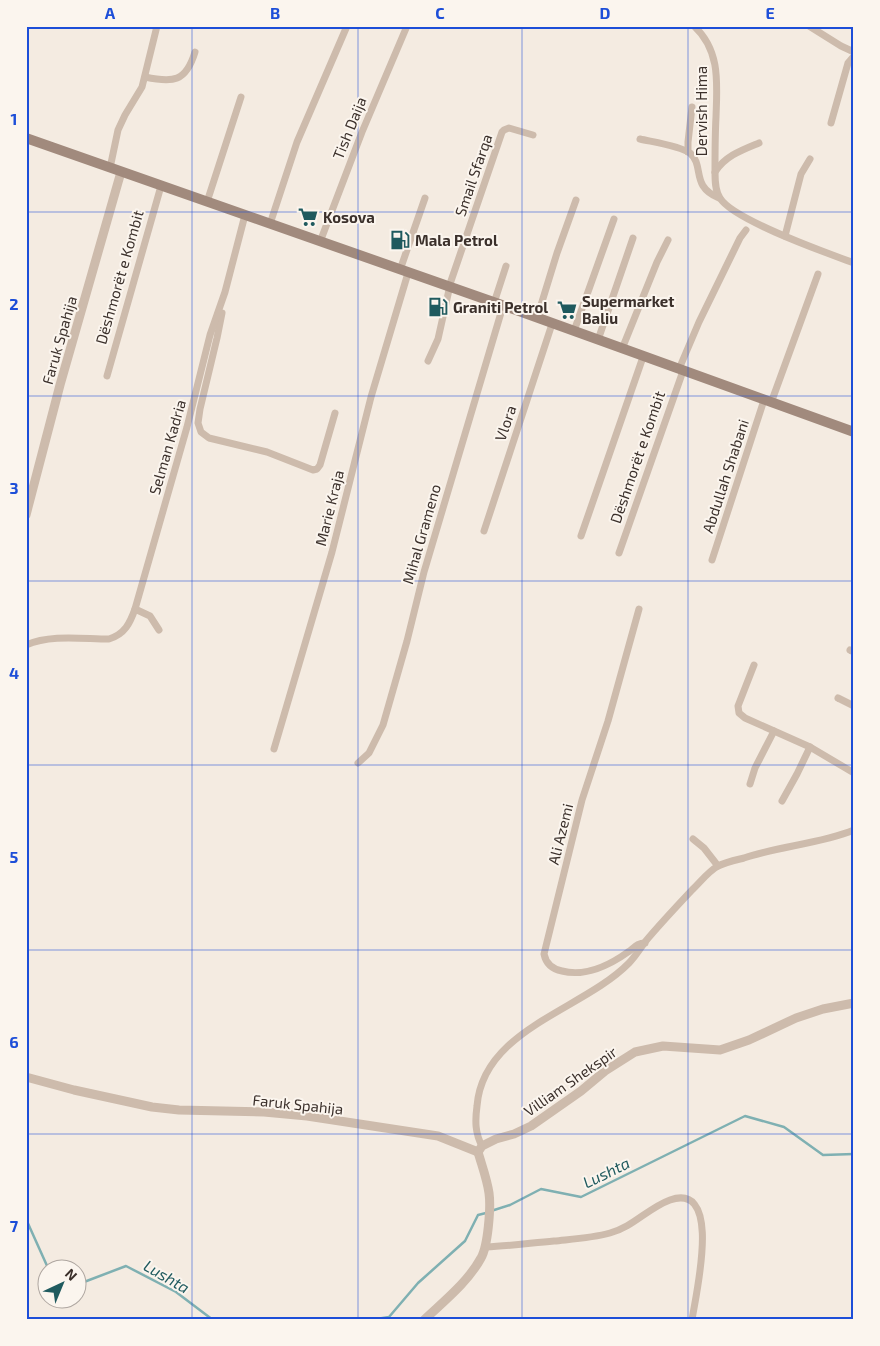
<svg xmlns="http://www.w3.org/2000/svg" width="880" height="1346" font-family="'Exo 2',sans-serif">
<style>
.lines{fill:none;stroke-linecap:round;stroke-linejoin:round}
.stream{stroke:#7fb0b2;stroke-width:2.5}
.minor{stroke:#cdbbac;stroke-width:7}
.tertiary{stroke:#cdbbac;stroke-width:9}
.secondary{stroke:#a18a7d;stroke-width:10}
.grid{fill:none;stroke:#1d4ed8;stroke-width:1;stroke-opacity:0.55}
.labels{text-anchor:middle;dominant-baseline:central;stroke-width:4;stroke-linejoin:round;paint-order:stroke}
.street-label{font-size:15px;fill:#3b302b;stroke:#fbf5ee}
.poi-label{font-size:15px;font-weight:bold;fill:#3b302b;stroke:#fbf5ee;text-anchor:start}
.water-label{font-size:16px;font-style:italic;fill:#1f5a5e;stroke:#fbf5ee}
.neatline{fill:none;stroke:#1d4ed8;stroke-width:2}
.grid-label{font-size:16px;text-anchor:middle;font-weight:bold;fill:#1d4ed8}
</style>
<rect width="100%" height="100%" fill="#f4ebe1"/>
<g class="lines">
<g class="stream">
<path d="M491,1211L510,1205L541,1189L581,1197L745,1116L784,1127L823,1155L854,1154"/>
<path d="M26,1219L48,1268"/>
<path d="M78,1280L84,1282L126,1266L176,1292L213,1320"/>
<path d="M370,1320L389,1317L418,1283L465,1241L478,1215L486,1213"/>
</g>
<g class="minor">
<path d="M694,26C721,51 717,84 716,117C715,135 715,154 715,172C715,180 715,191 720,198C733,220 827,253 854,263"/>
<path d="M809,26L841,46L854,52"/>
<path d="M145,77C173,83 186,82 195,52"/>
<path d="M831,123L848,63L854,56"/>
<path d="M640,139C653,142 680,146 690,153C705,166 690,186 719,198"/>
<path d="M688,152V142L692,107"/>
<path d="M110,168L118,130L125,115L142,87L157,26"/>
<path d="M715,172C725,156 742,150 759,143"/>
<path d="M207,202L241,97"/>
<path d="M270,224L297,142L347,26"/>
<path d="M785,236L801,174L810,159"/>
<path d="M320,242L362,132L407,26"/>
<path d="M400,270L425,198"/>
<path d="M494,303L506,266"/>
<path d="M222,313L217,338L200,409L198,423L201,432L209,438L267,452L313,470L317,469L320,465L335,413"/>
<path d="M537,318L557,253L576,200"/>
<path d="M574,331L614,219"/>
<path d="M598,340L633,238"/>
<path d="M622,349L657,262L668,240"/>
<path d="M428,361L438,339L451,281L502,132L504,130L509,128L533,135"/>
<path d="M679,369L699,322L740,238L746,230"/>
<path d="M107,376L161,186"/>
<path d="M771,403L818,274"/>
<path d="M484,531L552,324"/>
<path d="M581,536L643,357"/>
<path d="M619,553L683,371"/>
<path d="M712,560L764,400"/>
<path d="M135,609L150,616L159,630"/>
<path d="M639,609L608,721L582,800L544,954C546,964 552,969 562,971C585,977 610,965 628,952C634,948 637,943 645,943"/>
<path d="M26,645C51,634 83,639 109,639C125,634 130,623 135,609L187,427L210,335L225,292L245,215"/>
<path d="M850,650L854,652"/>
<path d="M754,665L738,706L739,713L745,718L810,747L854,773"/>
<path d="M838,698L854,706"/>
<path d="M274,749L332,552L371,397L408,273"/>
<path d="M358,763L369,753L383,725L407,641L424,572L503,306"/>
<path d="M750,784L755,768L774,731"/>
<path d="M782,801L797,774L810,747"/>
<path d="M693,839L704,848L718,866"/>
<path d="M482,1146C475,1133 475,1121 477,1106C483,1029 583,1010 629,963C635,957 640,949 645,942C660,924 677,906 693,889C701,881 709,871 718,866C726,862 736,860 744,858C780,846 819,844 854,830"/>
<path d="M486,1247C508,1246 531,1243 554,1241C573,1239 592,1238 610,1233C633,1227 648,1208 670,1200C724,1181 695,1297 692,1320"/>
</g>
<g class="tertiary">
<path d="M26,515L60,385L121,172"/>
<path d="M26,1077L74,1090L152,1107L179,1110L264,1112L307,1116L438,1136L478,1152"/>
<path d="M478,1152L482,1146L496,1139L514,1134L531,1126L581,1091L605,1071L635,1052L663,1046L720,1050L749,1040L796,1018L823,1009L854,1003"/>
<path d="M424,1320C444,1301 468,1282 481,1258C488,1246 491,1207 489,1193C487,1179 482,1166 478,1152"/>
</g>
<path class="secondary" d="M26,138L519,311L854,432"/>
</g>
<path class="grid" d="M192,26V1320M358,26V1320M522,26V1320M688,26V1320M26,212H854M26,396H854M26,581H854M26,765H854M26,950H854M26,1134H854"/>
<defs>
<symbol id="supermarket-bare" viewBox="-9 -9 18 18"><path d="M-6-5.5h2.5l.6 2H6L4.5 2H-2.5L-4.4-4H-6ZM-1.5 3.2a1.3 1.3 0 1 0 .1 0ZM3 3.2a1.3 1.3 0 1 0 .1 0Z" fill="#1f5a5e" stroke="#fbf5ee" stroke-width="2.5" paint-order="stroke"/></symbol>
<symbol id="fuel-bare" viewBox="-9 -9 18 18"><path d="M-5.5-6h7V0h2V4h1.3V-2.5L3-4.5l.8-.8L6-3V5H2.5V1h-1V6h-7ZM-4.2-4.7v3.2H.2V-4.7Z" fill="#1f5a5e" stroke="#fbf5ee" stroke-width="2.5" paint-order="stroke"/></symbol>
</defs>
<g fill-rule="evenodd">
<use href="#supermarket-bare" x="294" y="203" width="28" height="28"/>
<use href="#fuel-bare" x="386" y="226" width="28" height="28"/>
<use href="#fuel-bare" x="424" y="293" width="28" height="28"/>
<use href="#supermarket-bare" x="553" y="296" width="28" height="28"/>
</g>
<g class="labels">
<g class="street-label">
<text transform="translate(701 111) rotate(-90)">Dervish Hima</text>
<text transform="translate(349 128) rotate(-68)">Tish Daija</text>
<text transform="translate(473 175) rotate(-71)">Smail Sfarqa</text>
<text transform="translate(119 277) rotate(-74)">Dëshmorët e Kombit</text>
<text transform="translate(59 340) rotate(-74)">Faruk Spahija</text>
<text transform="translate(505 423) rotate(-71)">Vlora</text>
<text transform="translate(167 447) rotate(-74)">Selman Kadria</text>
<text transform="translate(637 457) rotate(-71)">Dëshmorët e Kombit</text>
<text transform="translate(725 476) rotate(-72)">Abdullah Shabani</text>
<text transform="translate(329 508) rotate(-76)">Marie Kraja</text>
<text transform="translate(421 534) rotate(-74)">Mihal Grameno</text>
<text transform="translate(560 834) rotate(-76)">Ali Azemi</text>
<text transform="translate(570 1081) rotate(-35)">Villiam Shekspir</text>
<text transform="translate(298 1104) rotate(6)">Faruk Spahija</text>
</g>
<g class="poi-label">
<text x="323" y="217">Kosova</text>
<text x="415" y="240">Mala Petrol</text>
<text x="582" y="301">Supermarket<tspan x="582" dy="17">Baliu</tspan></text>
<text x="453" y="307">Graniti Petrol</text>
</g>
<g class="water-label">
<text transform="translate(606 1172) rotate(-26)">Lushta</text>
<text transform="translate(167 1276) rotate(30)">Lushta</text>
</g>
</g>
<rect width="880" height="1346" fill="none" stroke="#fbf5ee" stroke-width="55"/>
<g transform="translate(62 1284) rotate(44)"><circle r="24" fill="#fbf5ee" stroke="#aea6a0"/>
<path d="M0-4L9 19L0 12L-9 19Z" fill="#1f5a5e"/>
<text y="-8" font-size="14" font-weight="bold" text-anchor="middle" fill="#3b302b">N</text>
</g>
<rect x="28" y="28" width="824" height="1290" class="neatline"/>
<g class="grid-label">
<text x="110" y="19">A</text>
<text x="275" y="19">B</text>
<text x="440" y="19">C</text>
<text x="605" y="19">D</text>
<text x="770" y="19">E</text>
<text x="14" y="125">1</text>
<text x="14" y="310">2</text>
<text x="14" y="494">3</text>
<text x="14" y="679">4</text>
<text x="14" y="863">5</text>
<text x="14" y="1048">6</text>
<text x="14" y="1232">7</text>
</g>
</svg>
